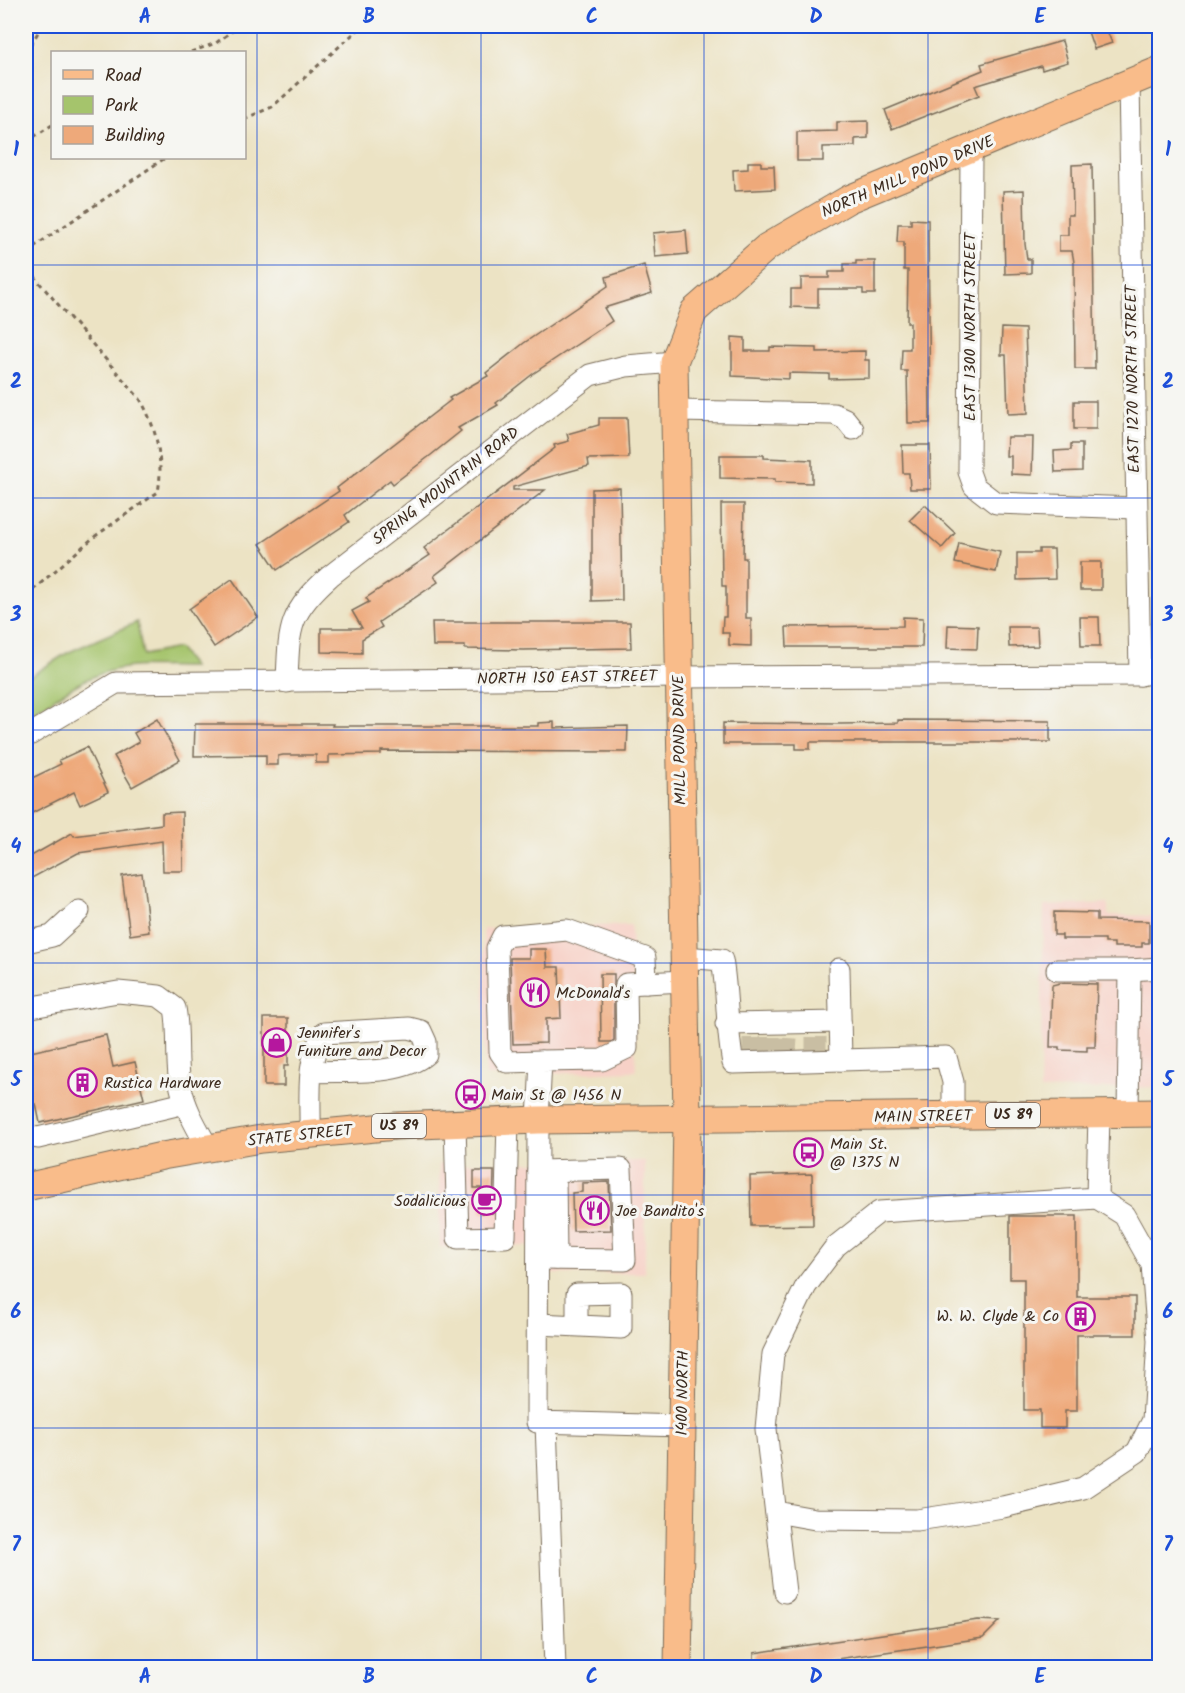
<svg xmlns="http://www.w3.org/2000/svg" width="1185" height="1693" font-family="Kalam,sans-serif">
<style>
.built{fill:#f7d1c7}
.green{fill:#a5c46c;stroke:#707745;stroke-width:1.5}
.building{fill:#eea97a}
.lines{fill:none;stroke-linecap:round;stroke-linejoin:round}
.minor-tunnel{stroke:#c9bea3;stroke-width:21;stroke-dasharray:21 10;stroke-linecap:butt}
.minor-casing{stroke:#796b58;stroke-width:23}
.major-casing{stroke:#796b58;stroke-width:29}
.path{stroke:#796b58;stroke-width:3;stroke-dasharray:4.5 4.5;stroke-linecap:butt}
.minor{stroke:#fff;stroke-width:21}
.major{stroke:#f9bc8a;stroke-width:27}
.grid{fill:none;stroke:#1d4ed8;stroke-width:1.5;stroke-opacity:0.55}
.labels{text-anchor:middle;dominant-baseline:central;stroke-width:6;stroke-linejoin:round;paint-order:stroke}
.shield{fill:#f6f6f2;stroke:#73675e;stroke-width:1.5}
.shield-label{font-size:15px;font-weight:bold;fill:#3b2a1e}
.street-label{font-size:16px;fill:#3b2a1e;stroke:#f6f6f2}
.poi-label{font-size:16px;fill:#3b2a1e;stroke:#f6f6f2;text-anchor:start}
.neatline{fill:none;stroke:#1d4ed8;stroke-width:2}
.grid-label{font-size:20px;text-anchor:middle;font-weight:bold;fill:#1d4ed8}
</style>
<rect width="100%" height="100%" fill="#f6f6f2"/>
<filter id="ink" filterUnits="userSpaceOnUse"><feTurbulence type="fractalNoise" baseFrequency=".0167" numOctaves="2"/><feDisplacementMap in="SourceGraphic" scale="12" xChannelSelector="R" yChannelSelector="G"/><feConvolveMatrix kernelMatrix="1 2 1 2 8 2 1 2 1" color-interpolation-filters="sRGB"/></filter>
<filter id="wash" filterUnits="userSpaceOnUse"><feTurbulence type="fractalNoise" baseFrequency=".008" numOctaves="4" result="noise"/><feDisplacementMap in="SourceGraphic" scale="24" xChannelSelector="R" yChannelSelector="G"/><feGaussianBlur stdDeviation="1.35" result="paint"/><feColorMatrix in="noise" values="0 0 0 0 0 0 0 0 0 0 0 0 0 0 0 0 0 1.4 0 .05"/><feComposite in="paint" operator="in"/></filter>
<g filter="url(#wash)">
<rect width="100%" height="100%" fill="#ece3c4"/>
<g class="built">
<path d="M1108,903V915L1159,916V1087L1040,1090L1044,906Z"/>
<path d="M631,925L636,1071L486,1076L483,929Z"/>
<path d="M645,1161V1273L549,1274L547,1246L440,1247L439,1164Z"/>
</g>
<path class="green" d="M137,622L143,655L178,648L193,667C166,667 137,664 110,671C80,678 52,701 26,717V679L67,653Z"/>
<g id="blocks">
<g class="building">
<path d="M1086,26H1105L1112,43L1094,49Z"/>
<path d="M1062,41L1068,62L1042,70L1041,66L975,86L979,95L892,129L885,110L983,70L981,64Z"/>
<path d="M868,121V138L855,139V146L823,147V161H797V132L837,131V122Z"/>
<path d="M748,162H761V166H774L775,189L734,191L733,170L748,169Z"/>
<path d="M1092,164L1095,369H1075L1074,262L1072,251H1059V235H1068V215H1073L1072,165Z"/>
<path d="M1024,190L1025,244L1027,259H1031V273L1005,274L1003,191Z"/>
<path d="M911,219L928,220L930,423H908L907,371H901L902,349H910V323H907L908,270H904V242H897L898,224H911Z"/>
<path d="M686,230L688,254L655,257L653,233Z"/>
<path d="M856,261H875V294H863V289H818V308L791,307V289H801V278H829V272H844V264H856Z"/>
<path d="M644,265L652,293L604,308L612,321L534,373L496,403L498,405L458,428L461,431L431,455L393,484L390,480L345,515L349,522L277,570L260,544L339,491L337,488L451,400L449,398L488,376L486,373L524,343L608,286L606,277Z"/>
<path d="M1002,328L1025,329L1028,413L1008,414L1006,355H1001Z"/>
<path d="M732,337L745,338V351H770V347L817,348V352L865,351V360H869V378L829,379V374L789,373V379L732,376Z"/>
<rect x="1074" y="401" width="22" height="28"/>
<path d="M599,418H627L629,458L588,459L589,466L513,487V490H545L434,576L438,582L379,622L382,627L362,639V653L321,652V628H362L352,611L369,602L366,598L430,555L424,548L555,448L554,445L569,441L567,434L599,425Z"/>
<path d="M1007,437H1033L1032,475L1011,474V456H1006Z"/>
<path d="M1071,444H1082V471L1055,472L1054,451L1071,450Z"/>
<path d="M902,445H930L931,489H910L909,473H903Z"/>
<path d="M720,455H764V458L812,460V483L775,482V479L720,478Z"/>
<path d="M620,488L622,600L592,601V489Z"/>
<path d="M721,504H744L743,558H746V618H751V646L729,645V633H722L723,617H726V586H722Z"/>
<path d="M925,505L955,533L942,548L910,520Z"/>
<path d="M959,543L1000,552L996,572L955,563Z"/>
<path d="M1039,549H1054L1055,579L1017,580V553H1039Z"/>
<rect x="1080" y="562" width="21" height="28"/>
<path d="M232,579L258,617L214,647L189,609Z"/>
<path d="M903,617L923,618L922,647H787L786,627L903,626Z"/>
<path d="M1080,617H1099L1100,646H1081Z"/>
<path d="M432,622H630L631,648L523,650L465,649V646H433Z"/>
<path d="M948,625L978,626L977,649L947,648Z"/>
<path d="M1008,627H1037L1038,646L1009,647Z"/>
<path d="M157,719L180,760L132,787L114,756L139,742L134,733Z"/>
<path d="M898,720L1050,721V742H810V749H796V744H723V723L841,724L898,723Z"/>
<path d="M554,722V728L628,726L627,752L381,751V754L329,755V763H316V755H283L278,756V765H266V755L194,756L195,724H333L332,726H538V723Z"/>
<path d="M87,747L108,792L80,805L74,792L26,816V781L61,764L59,760Z"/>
<path d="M182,812L183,871H163L162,841L78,853L30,879L26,870V859L72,833L74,836L162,824V813Z"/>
<path d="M142,873L149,932L130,935L122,876Z"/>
<path d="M1054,912L1097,913V920L1149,921V943H1142V947H1114V943H1105V939H1062V935H1054Z"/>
<path d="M529,949H546L547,967H559L561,1018L546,1019V1043L513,1044L510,958H529Z"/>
<path d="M600,974H614V1040L611,1042H601Z"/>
<path d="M1060,983L1097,984L1095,1047H1087V1051L1059,1050V1047H1050L1052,985Z"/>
<path d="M264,1018H288V1066H284V1086H264Z"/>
<path d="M106,1035L113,1067L135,1062L144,1099L40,1123L36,1104L26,1106V1053Z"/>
<path d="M474,1171H494L493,1213H481V1188H474Z"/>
<path d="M812,1174L813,1225L751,1226L750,1176Z"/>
<path d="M609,1182L611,1230L573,1231L572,1193L582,1192V1183Z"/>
<path d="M1010,1216H1077V1297H1135V1335H1077V1411H1065V1428H1040V1410H1024V1279H1010Z"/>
<path d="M978,1620L1000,1621L983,1638L774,1668H754V1653Z"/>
</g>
</g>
</g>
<g filter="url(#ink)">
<use href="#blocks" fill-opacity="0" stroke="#796b58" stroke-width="1.5"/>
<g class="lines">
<g class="minor-tunnel">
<path d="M770,1037V1052"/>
<path d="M816,1037V1051"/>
<path d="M753,1038V1053"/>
<path d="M786,1052L787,1038"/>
</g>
<defs>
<g id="minor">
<path d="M1129,83L1140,675"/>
<path d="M971,151L969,472L974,486L996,503L1135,508"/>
<path d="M676,411L834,414L845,419L853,429"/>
<path d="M287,682C289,628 288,613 330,576L590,375L626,366L674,362"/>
<path d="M26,737L116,683L678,677L1140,675L1160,671"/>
<path d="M26,942L52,936L79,911"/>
<path d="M684,957L722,960C728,994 726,1028 733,1063L946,1057L953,1082V1116"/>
<path d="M839,969L841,1060"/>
<path d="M1057,970H1130L1128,1113"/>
<path d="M1130,970L1160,968"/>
<path d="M26,1008L118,992L159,996L175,1008C180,1035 175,1063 181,1088C186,1110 197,1128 208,1148"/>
<path d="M726,1024L840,1022"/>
<path d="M541,1061L507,1062L500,1052L497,948L503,936L567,930L645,958L646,983"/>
<path d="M455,1123L458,1238L505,1237L508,1121"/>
<path d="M310,1134C311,1101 305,1060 324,1033L409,1028L421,1031L426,1042V1054C400,1077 346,1070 312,1072"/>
<path d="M26,1136L38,1138L185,1103"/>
<path d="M555,1171L556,1259"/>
<path d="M538,1259L625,1260L621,1169L538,1171"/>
<path d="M538,1324L621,1328V1293L577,1294V1324"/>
<path d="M546,1423L555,1668"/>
<path d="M682,1426L537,1422L538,1120L541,1061L602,1060L627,1048L626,984L684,981"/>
<path d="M776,1512L815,1519L917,1520L1003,1507L1083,1488L1137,1452L1153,1420L1158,1341L1152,1265L1124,1215L1097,1198"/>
<path d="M785,1592L766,1429L773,1354L806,1286L836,1246L879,1212L1097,1198L1099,1113"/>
</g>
<g id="major">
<path d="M26,1187L162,1156L261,1139L396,1126L538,1120L1160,1113"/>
<path d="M678,1668L687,1119L674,362L694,311L767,247L849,199L1160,70"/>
</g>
</defs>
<use href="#minor" class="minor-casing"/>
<use href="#major" class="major-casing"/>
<g class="path">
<path d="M26,52L42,26"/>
<path d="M191,52L216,43L239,26"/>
<path d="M244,119L272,107L362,26"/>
<path d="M26,142L52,125"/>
<path d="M26,252L165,158"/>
<path d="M26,259L37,280L140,399C156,426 164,460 158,492L94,537L26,596"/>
</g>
<use href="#minor" class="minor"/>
<use href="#major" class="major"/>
</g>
</g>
<path class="grid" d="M257,26V1668M481,26V1668M704,26V1668M928,26V1668M26,265H1160M26,498H1160M26,730H1160M26,963H1160M26,1195H1160M26,1428H1160"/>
<defs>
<symbol id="restaurant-ring" viewBox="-11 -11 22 22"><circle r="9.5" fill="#f6f6f2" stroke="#b5179e" stroke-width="1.5"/><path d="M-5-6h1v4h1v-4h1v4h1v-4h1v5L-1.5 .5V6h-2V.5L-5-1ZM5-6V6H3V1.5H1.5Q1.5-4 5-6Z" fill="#b5179e"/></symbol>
<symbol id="shop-ring" viewBox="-11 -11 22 22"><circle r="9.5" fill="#f6f6f2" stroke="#b5179e" stroke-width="1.5"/><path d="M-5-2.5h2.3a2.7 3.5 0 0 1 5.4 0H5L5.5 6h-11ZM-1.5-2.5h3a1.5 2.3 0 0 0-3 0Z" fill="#b5179e"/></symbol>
<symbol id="building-ring" viewBox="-11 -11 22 22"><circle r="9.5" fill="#f6f6f2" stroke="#b5179e" stroke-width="1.5"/><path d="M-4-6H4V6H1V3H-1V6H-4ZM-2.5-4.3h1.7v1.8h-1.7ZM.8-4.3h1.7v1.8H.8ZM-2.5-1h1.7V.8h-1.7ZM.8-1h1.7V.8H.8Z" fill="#b5179e"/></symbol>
<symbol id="bus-ring" viewBox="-11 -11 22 22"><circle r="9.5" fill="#f6f6f2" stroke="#b5179e" stroke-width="1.5"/><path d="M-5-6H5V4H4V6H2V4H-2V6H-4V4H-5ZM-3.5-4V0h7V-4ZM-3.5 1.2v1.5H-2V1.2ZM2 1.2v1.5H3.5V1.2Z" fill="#b5179e"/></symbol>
<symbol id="cafe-ring" viewBox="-11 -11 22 22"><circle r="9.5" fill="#f6f6f2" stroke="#b5179e" stroke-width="1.5"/><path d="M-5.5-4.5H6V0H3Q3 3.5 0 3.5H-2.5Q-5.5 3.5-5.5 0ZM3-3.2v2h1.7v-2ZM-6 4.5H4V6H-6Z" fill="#b5179e"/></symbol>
</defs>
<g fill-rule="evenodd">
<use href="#restaurant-ring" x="518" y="976" width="33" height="33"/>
<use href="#shop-ring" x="260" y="1026" width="33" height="33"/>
<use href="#building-ring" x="66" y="1066" width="33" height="33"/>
<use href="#bus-ring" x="454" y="1078" width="33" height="33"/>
<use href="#bus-ring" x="792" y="1136" width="33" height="33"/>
<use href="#cafe-ring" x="470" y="1184" width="33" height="33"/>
<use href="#restaurant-ring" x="578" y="1194" width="33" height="33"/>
<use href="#building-ring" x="1064" y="1300" width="33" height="33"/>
</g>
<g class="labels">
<g class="shield">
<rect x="986" y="1103" width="54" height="24" rx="4.5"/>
<rect x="372" y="1114" width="54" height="24" rx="4.5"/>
</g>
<g class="shield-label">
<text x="1013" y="1115">US 89</text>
<text x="399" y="1126">US 89</text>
</g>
<g class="street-label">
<text transform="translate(908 177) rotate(-23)">NORTH MILL POND DRIVE</text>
<text transform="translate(970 327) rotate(-90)">EAST 1300 NORTH STREET</text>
<text transform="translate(1133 379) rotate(-91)">EAST 1270 NORTH STREET</text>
<text transform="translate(446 486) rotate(-38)">SPRING MOUNTAIN ROAD</text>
<text transform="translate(567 678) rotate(-1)">NORTH 150 EAST STREET</text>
<text transform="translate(680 740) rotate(-91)">MILL POND DRIVE</text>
<text transform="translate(923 1117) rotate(-1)">MAIN STREET</text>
<text transform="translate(300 1136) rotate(-6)">STATE STREET</text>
<text transform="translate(683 1393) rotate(-89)">1400 NORTH</text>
</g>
<g class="poi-label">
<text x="556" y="993">McDonald's</text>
<text x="297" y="1033">Jennifer's<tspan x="297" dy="18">Funiture and Decor</tspan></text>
<text x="104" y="1083">Rustica Hardware</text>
<text x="491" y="1095">Main St @ 1456 N</text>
<text x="830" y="1144">Main St.<tspan x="830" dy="18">@ 1375 N</tspan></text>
<text x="466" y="1201" text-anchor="end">Sodalicious</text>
<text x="615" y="1211">Joe Bandito's</text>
<text x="1059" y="1316" text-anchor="end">W. W. Clyde &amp; Co</text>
</g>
</g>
<rect width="1185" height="1693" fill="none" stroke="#f6f6f2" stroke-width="66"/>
<rect x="51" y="51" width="195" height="108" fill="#f6f6f2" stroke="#aba49d" stroke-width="1.5"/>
<rect x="63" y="70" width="30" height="9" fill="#f9bc8a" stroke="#aba49d" stroke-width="1.5"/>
<text x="105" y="81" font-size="18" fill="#3b2a1e">Road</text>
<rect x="63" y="96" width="30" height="18" fill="#a5c46c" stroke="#aba49d" stroke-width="1.5"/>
<text x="105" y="111" font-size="18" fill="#3b2a1e">Park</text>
<rect x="63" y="126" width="30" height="18" fill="#eea97a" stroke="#aba49d" stroke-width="1.5"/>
<text x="105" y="141" font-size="18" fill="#3b2a1e">Building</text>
<rect x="33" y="33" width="1119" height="1627" class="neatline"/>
<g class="grid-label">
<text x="145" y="23">A</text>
<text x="369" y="23">B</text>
<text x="592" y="23">C</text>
<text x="816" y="23">D</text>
<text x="1040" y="23">E</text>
<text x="16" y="156">1</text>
<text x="1168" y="156">1</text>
<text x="16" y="388">2</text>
<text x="1168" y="388">2</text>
<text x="16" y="621">3</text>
<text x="1168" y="621">3</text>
<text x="16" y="853">4</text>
<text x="1168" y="853">4</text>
<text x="16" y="1086">5</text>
<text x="1168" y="1086">5</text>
<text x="16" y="1318">6</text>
<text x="1168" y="1318">6</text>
<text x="16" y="1551">7</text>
<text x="1168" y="1551">7</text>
<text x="145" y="1683">A</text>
<text x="369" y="1683">B</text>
<text x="592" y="1683">C</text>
<text x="816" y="1683">D</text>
<text x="1040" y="1683">E</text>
</g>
</svg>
